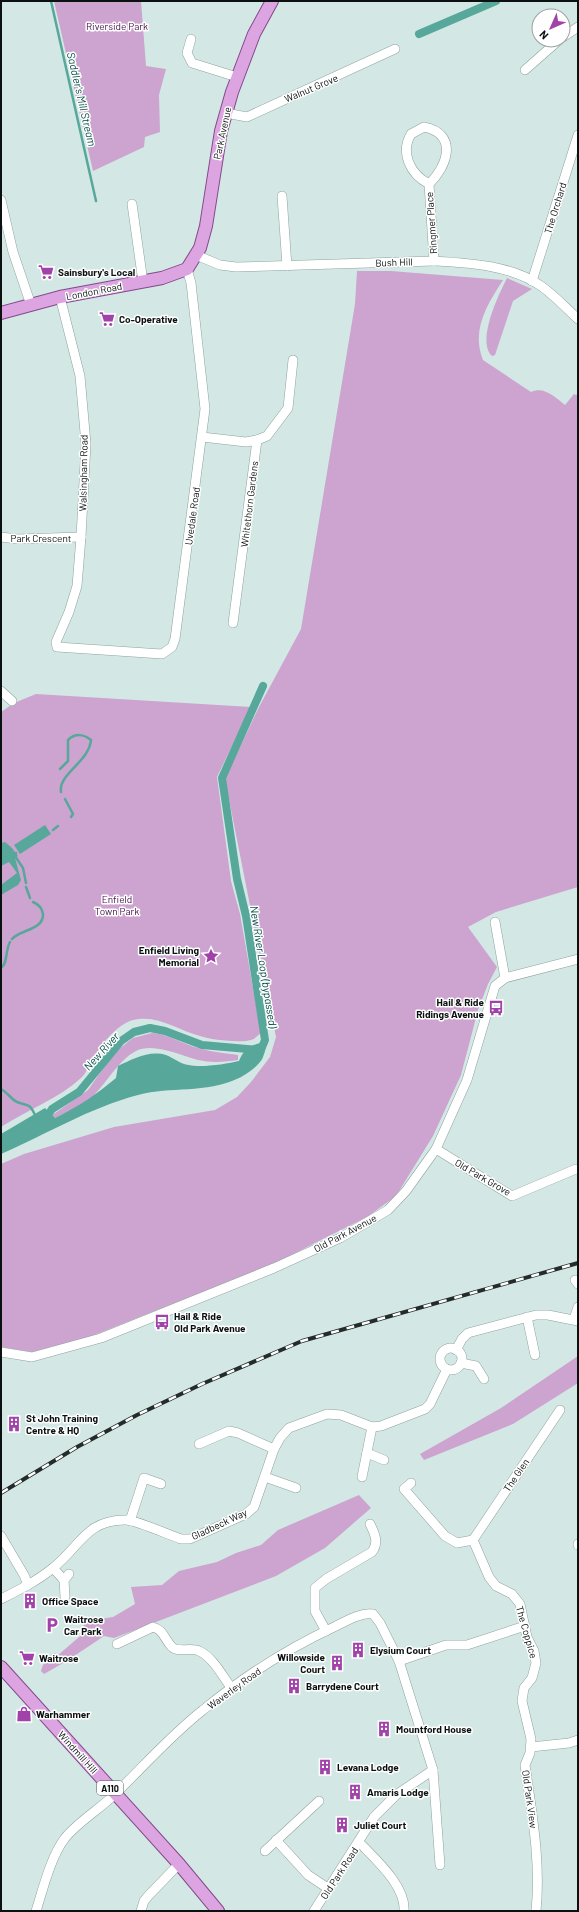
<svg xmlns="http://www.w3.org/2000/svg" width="579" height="1912" font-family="Barlow,sans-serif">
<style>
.green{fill:#cca4cf}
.water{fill:#57a79b}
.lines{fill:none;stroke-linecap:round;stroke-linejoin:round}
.stream{stroke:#57a79b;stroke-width:2.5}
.canal{stroke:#57a79b;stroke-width:8}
.minor-casing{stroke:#8fa29e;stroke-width:10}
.major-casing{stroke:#83498a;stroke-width:14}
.minor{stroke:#fff;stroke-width:9}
.major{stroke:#dca4e0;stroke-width:12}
.rail-casing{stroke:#232c2a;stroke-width:4}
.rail{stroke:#fff;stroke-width:2.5;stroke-dasharray:8;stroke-linecap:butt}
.labels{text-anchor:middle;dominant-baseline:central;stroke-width:3;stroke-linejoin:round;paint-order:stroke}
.shield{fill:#fff;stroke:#545858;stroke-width:1}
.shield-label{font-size:9px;font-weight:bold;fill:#0a1110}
.park-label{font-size:10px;fill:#45104a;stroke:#fff}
.street-label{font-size:10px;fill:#0a1110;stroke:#fff}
.poi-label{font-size:10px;font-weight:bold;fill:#0a1110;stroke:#fff;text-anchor:start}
.water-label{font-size:11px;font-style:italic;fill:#004c44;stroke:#fff}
</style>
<rect width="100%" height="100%" fill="#d3e8e4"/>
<g class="green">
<path d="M54,1H141L146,66L166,69L159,95L160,132L145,137L144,147L93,171Z"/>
<path d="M357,271H391L503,280C487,305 471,330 483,360L531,392C544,386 555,397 565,405L574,394L576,395L578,394V887L496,912L468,927L497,967L488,984L478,1010L461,1075L433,1136L396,1196L367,1217L273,1264L89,1337L32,1352L1,1347V1164L24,1154L114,1127L215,1110L237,1097L251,1082L270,1057L276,1037L225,779L259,707L301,629L355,304Z"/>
<path d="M507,278L532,289L513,301L495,355L492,356C476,341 499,294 507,278Z"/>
<path d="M36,694L251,707L217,777L231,881L240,914L261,1033C258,1035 255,1039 251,1040C241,1043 211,1040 200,1036C177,1030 158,1014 133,1020C116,1025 101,1045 92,1060C89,1065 86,1074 81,1078C58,1099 27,1110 1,1127V712L14,703Z"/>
<path d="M152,1033C169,1034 182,1044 198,1048C211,1052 225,1053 238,1055V1060C225,1062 211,1063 198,1060C181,1056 154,1042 136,1051C118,1060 105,1086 90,1099C80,1107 66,1112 55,1118L51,1116L88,1090L114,1053L133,1038Z"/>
<path d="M578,1356V1383L513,1424L424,1460L420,1454L501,1408Z"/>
<path d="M359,1495L371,1508L325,1548L276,1576L114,1638L104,1636C83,1650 66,1662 44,1674L41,1671C43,1664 47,1655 55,1653L57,1656L86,1631L82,1622L113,1617L135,1604L131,1587L162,1585L179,1571L217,1562L236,1553L261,1545L278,1530Z"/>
</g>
<g class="water">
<path d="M45,825L51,834L20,854L14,845Z"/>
<path d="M5,842L12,848L18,856L15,858L21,880L18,885L1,895V885L17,873L9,862L1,866V843Z"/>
<path d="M266,1042C266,1047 265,1052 263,1057C261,1064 246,1075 239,1078C205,1094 171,1086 138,1095C89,1108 47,1134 1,1154V1134L45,1108L55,1118C78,1107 97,1094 116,1078L118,1066C133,1059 149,1050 166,1055C174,1058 180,1064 189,1065C200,1068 227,1064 239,1061C244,1048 252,1044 266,1042Z"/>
</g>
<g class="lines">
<g class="stream">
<path d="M51,1L96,201"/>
<path d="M60,769L68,761V740C75,733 84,734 91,740C89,762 58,774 61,792"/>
<path d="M65,799L73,814L71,817"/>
<path d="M53,830L58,826"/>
<path d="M16,853L15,856L23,868L26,883"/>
<path d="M26,887L30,898"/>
<path d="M12,939C19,930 44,930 43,914C42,908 38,904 33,902"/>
<path d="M1,968C8,963 5,951 10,942"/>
<path d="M1,1089C7,1092 11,1099 17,1102C30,1107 29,1102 36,1117"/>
</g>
<g class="canal">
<path d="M419,34L496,1"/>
<path d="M260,1052L265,1040L246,916L237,879L222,778L263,686"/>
<path d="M44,1121L52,1109L79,1092L121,1041L134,1032L150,1028L165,1031L202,1045L258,1050"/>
</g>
<defs>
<g id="minor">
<path d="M563,37L578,27"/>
<path d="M191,39L187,53L192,63L237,77"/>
<path d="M525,70L559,40"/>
<path d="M226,113L247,117L395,49"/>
<path d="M429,184C447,167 459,134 424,127L411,134C400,153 410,174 429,184L434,261"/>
<path d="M282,196L287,266"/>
<path d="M1,200L13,252L31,305"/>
<path d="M132,204L143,282"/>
<path d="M196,255L220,265L236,267L434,261C469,263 511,265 541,286C554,295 566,308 578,319"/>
<path d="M532,281L578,135"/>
<path d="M60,297L80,376L86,444L81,537L77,586L69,612L56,642L57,647L162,654L172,647L175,639L205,409L191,283L187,269"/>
<path d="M202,437L246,442L257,440L233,623"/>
<path d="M257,440L267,436L288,408L293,360"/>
<path d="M1,537L17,539L81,537"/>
<path d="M1,691L12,701"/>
<path d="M495,922L505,978"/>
<path d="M436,1149L512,1196L576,1169"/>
<path d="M575,1280L578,1284"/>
<path d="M527,1317L535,1355"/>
<path d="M574,1319L578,1307"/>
<circle cx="451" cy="1359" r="11"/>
<path d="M456,1350L462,1339L468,1333L536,1315H548L578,1321"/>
<path d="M1,1352L32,1357L101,1338L274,1268L340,1238L388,1210L406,1191L436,1149L467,1080L495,986L505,978L578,959"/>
<path d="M461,1363L476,1366L484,1379"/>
<path d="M199,1444L229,1431L238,1433L274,1449"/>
<path d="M367,1453L384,1460"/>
<path d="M265,1477L296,1488"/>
<path d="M362,1477L372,1427"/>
<path d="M411,1483L404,1489L445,1536L457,1543L473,1540"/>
<path d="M130,1521L144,1478L161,1484"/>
<path d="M1,1536L24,1575L28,1585"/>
<path d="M473,1540L489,1577L496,1586L512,1594L520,1604L527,1637L534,1651L536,1663L532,1678L524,1688L522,1701L531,1739L530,1753L525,1765C532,1814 541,1862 536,1911"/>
<path d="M473,1540L560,1410"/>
<path d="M578,1544V1545"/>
<path d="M53,1568L64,1580L69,1574"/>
<path d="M64,1580L65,1597"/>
<path d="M1,1599C19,1590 37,1581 53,1568C80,1547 86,1519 127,1520C138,1521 169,1535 181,1539H190L246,1514L254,1507L274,1449L280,1438L289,1428L327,1414L341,1415L372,1427L381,1426L425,1409L430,1404L447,1369"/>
<path d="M326,1631L315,1611V1588L326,1579L372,1552C379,1543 375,1534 370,1524"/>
<path d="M117,1644L153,1627C164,1630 164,1639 172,1647C178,1653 191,1647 199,1651C213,1657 223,1677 232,1689"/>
<path d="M399,1661L446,1645H467L525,1626"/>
<path d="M531,1747L569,1743L578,1740"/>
<path d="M276,1840L308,1875L329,1889"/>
<path d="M359,1842C375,1859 406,1886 404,1911"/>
<path d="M265,1851L319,1801"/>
<path d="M36,1911C43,1889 51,1856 65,1838C79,1821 100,1809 115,1794C144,1766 171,1735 203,1710C242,1678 287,1649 334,1627C345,1622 360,1612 373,1614L380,1623L399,1661L433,1770L440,1865"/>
<path d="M141,1911L144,1901L149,1895L179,1864"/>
<path d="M314,1911L374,1817L396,1795L433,1770"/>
</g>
<g id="major">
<path d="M1,313L60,297L162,278L187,269L200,248L206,226L221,131L232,92L254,34L272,1"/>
<path d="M1,1667L179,1864L218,1911"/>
</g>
</defs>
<use href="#minor" class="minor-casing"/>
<use href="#major" class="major-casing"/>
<use href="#minor" class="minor"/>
<use href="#major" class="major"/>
<defs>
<path id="rail" d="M1,1493L77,1447L137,1415L202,1384L302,1341L578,1263"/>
</defs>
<use href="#rail" class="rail-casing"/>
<use href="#rail" class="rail"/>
</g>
<defs>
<symbol id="supermarket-bare" viewBox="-9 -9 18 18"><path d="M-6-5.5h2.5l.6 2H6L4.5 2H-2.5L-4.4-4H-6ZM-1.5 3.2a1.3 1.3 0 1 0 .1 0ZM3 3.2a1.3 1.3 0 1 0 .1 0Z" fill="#a142aa" stroke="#fff" stroke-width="2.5" paint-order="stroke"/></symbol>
<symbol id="sight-bare" viewBox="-9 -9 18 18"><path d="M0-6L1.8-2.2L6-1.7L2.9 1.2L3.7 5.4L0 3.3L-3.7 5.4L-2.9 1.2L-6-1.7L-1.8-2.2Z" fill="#a142aa" stroke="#fff" stroke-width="2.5" paint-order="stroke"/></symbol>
<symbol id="bus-bare" viewBox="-9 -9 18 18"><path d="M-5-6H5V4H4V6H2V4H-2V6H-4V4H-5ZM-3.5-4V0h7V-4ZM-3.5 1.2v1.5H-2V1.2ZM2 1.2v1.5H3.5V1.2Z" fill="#a142aa" stroke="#fff" stroke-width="2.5" paint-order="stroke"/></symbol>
<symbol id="building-bare" viewBox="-9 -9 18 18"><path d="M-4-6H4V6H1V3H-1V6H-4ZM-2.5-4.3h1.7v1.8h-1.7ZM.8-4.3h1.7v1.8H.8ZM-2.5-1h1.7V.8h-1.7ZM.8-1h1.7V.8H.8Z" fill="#a142aa" stroke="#fff" stroke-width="2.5" paint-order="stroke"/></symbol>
<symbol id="parking-bare" viewBox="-9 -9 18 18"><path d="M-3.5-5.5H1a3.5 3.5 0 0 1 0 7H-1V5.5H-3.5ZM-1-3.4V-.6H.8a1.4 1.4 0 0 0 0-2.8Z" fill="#a142aa" stroke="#fff" stroke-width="2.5" paint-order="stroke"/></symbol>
<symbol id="shop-bare" viewBox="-9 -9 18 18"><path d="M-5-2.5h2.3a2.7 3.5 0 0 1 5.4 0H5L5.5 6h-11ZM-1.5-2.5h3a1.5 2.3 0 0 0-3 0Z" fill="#a142aa" stroke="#fff" stroke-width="2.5" paint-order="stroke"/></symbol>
</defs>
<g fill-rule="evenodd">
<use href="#supermarket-bare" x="35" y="261" width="22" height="22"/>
<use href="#supermarket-bare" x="96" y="308" width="22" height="22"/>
<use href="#sight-bare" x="200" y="945" width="22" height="22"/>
<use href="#bus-bare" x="485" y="997" width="22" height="22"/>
<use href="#bus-bare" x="151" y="1311" width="22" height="22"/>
<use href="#building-bare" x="3" y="1413" width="22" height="22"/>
<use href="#building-bare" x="19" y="1590" width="22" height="22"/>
<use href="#parking-bare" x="41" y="1614" width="22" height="22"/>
<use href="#building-bare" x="347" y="1639" width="22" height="22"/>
<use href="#supermarket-bare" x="16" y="1647" width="22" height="22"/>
<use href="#building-bare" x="326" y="1652" width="22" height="22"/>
<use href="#building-bare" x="283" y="1675" width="22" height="22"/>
<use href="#shop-bare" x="13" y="1703" width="22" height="22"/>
<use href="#building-bare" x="373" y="1718" width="22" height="22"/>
<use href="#building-bare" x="314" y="1756" width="22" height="22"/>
<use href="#building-bare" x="344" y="1781" width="22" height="22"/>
<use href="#building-bare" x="331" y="1814" width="22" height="22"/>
</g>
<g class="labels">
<rect class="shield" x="97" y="1781" width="26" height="14" rx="3"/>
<g class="shield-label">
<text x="110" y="1788">A110</text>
</g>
<g class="park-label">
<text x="117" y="26">Riverside Park</text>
<text x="117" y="899">Enfield<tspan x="117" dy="12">Town Park</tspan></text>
</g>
<g class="street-label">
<text transform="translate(311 88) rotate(-23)">Walnut Grove</text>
<text transform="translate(222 133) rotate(-78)">Park Avenue</text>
<text transform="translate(555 208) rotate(-73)">The Orchard</text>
<text transform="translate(431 223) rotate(-94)">Ringmer Place</text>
<text transform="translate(394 262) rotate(-2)">Bush Hill</text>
<text transform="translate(94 291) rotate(-11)">London Road</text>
<text transform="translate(83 473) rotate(-89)">Walsingham Road</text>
<text transform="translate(249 504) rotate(-83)">Whitethorn Gardens</text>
<text transform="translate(192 516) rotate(-82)">Uvedale Road</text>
<text x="41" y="538">Park Crescent</text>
<text transform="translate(483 1177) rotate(30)">Old Park Grove</text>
<text transform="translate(345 1233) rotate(-28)">Old Park Avenue</text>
<text transform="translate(516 1475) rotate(-56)">The Glen</text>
<text transform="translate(219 1524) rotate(-25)">Gladbeck Way</text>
<text transform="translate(527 1632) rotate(74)">The Coppice</text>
<text transform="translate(234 1688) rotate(-36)">Waverley Road</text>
<text transform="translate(78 1752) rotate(48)">Windmill Hill</text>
<text transform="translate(530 1799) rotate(82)">Old Park View</text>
<text transform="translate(339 1873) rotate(-57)">Old Park Road</text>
</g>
<g class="poi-label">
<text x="58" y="272">Sainsbury's Local</text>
<text x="119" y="319">Co-Operative</text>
<text x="199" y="950" text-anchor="end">Enfield Living<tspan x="199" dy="12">Memorial</tspan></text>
<text x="484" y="1002" text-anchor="end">Hail &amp; Ride<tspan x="484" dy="12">Ridings Avenue</tspan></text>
<text x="174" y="1316">Hail &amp; Ride<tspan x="174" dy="12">Old Park Avenue</tspan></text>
<text x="26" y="1418">St John Training<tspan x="26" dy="12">Centre &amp; HQ</tspan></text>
<text x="42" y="1601">Office Space</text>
<text x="64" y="1619">Waitrose<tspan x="64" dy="12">Car Park</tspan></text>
<text x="370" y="1650">Elysium Court</text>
<text x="325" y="1657" text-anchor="end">Willowside<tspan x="325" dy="12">Court</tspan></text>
<text x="39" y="1658">Waitrose</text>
<text x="306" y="1686">Barrydene Court</text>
<text x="36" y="1714">Warhammer</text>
<text x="396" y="1729">Mountford House</text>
<text x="337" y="1767">Levana Lodge</text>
<text x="367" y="1792">Amaris Lodge</text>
<text x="354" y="1825">Juliet Court</text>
</g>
<g class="water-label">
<text transform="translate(82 99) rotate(77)">Saddler's Mill Stream</text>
<text transform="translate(264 967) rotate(81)">New River Loop (bypassed)</text>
<text transform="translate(101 1051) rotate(-48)">New River</text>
</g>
</g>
<rect width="579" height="1912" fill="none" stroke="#0a1110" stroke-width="4"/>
<g transform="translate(551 28) rotate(225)"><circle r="19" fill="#ffffff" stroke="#9da09f"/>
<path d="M0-3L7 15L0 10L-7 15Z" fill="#a142aa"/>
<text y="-6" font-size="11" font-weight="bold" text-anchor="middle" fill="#0a1110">N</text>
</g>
</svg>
